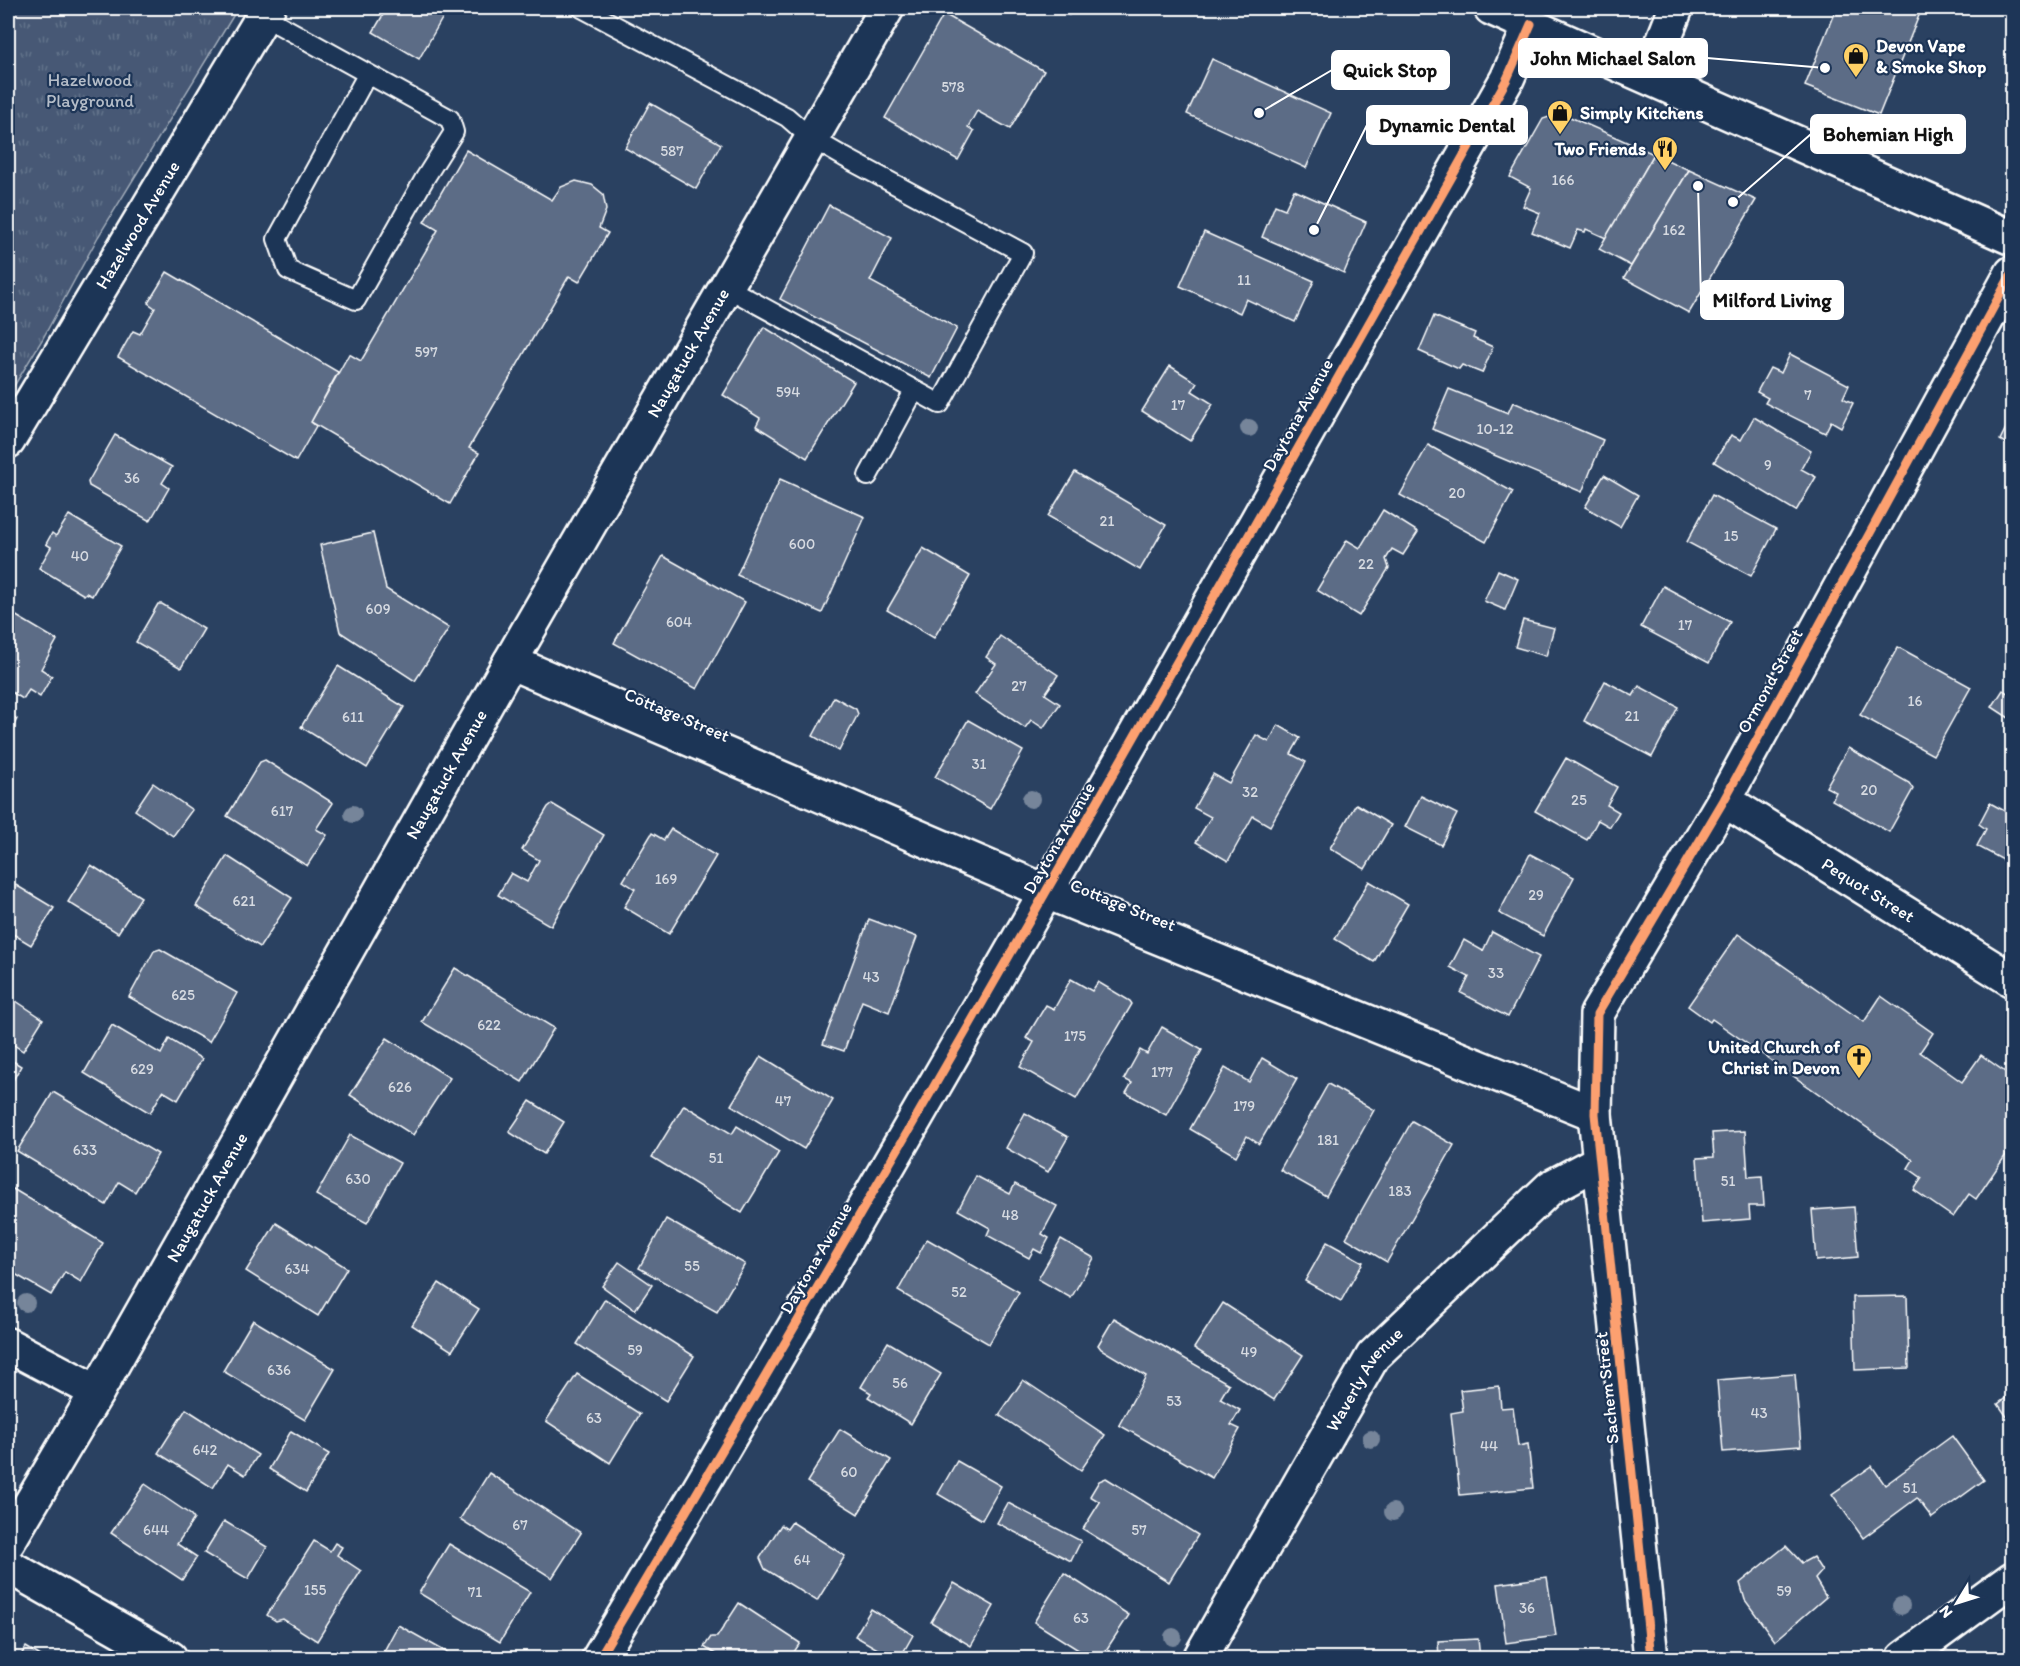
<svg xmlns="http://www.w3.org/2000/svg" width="2020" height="1666" font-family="Itim,sans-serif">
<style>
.grass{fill:url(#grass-tufts);stroke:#a2acba;stroke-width:1.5}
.building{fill:#5b6c86;stroke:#fff;stroke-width:1.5}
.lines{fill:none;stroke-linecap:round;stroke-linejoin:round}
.lane-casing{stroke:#fff;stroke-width:22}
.street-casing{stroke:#fff;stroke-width:38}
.secondary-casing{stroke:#fff;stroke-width:38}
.primary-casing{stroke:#fff;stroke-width:38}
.lane{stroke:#1d3557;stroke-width:18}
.street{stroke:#1d3557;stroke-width:33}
.secondary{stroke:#1d3557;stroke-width:33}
.primary{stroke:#1d3557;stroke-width:33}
.cycleway-casing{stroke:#1d3557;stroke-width:13}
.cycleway{stroke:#fca06f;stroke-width:9}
.tree{fill:#76859a}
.labels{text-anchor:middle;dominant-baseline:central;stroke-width:4.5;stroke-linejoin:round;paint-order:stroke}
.number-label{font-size:15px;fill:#d6dae1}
.poi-label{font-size:18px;font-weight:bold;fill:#fff;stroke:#1d3557;text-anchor:start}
.park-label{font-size:18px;fill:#b5bdc8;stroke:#1d3557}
.street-label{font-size:18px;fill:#fff;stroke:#1d3557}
.leader{fill:none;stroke:#fff;stroke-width:2}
.callout-dot{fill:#fff;stroke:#1d3557;stroke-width:2}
.callout{fill:#fff;stroke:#fff;stroke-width:2}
.callout-label{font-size:20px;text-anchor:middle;font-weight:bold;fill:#111}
</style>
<defs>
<pattern id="grass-tufts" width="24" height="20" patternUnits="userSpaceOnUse" patternTransform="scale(1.5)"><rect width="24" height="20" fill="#465975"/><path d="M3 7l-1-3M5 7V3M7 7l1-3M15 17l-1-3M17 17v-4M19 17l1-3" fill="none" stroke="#62728a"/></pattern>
</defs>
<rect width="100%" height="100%" fill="#2a4161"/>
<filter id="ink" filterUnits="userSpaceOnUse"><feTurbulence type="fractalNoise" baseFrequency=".0167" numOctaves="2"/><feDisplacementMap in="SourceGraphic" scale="12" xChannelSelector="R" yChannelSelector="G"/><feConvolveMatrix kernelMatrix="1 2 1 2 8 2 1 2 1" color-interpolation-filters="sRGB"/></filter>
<g filter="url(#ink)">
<path class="grass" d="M8,8H238L98,237L42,340L8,396Z"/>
<g class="building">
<path d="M387,8H442L447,10L419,59L373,32Z"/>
<path d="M1051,8H1073L1069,15Z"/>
<path d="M1836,8H1922L1879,115L1805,86Z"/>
<path d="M944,14L1044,71L1010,129L977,111L968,127L974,131L958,160L885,118Z"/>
<path d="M1212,59L1331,113L1306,168L1187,114Z"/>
<path d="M650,103L721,144L696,189L625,148Z"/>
<path d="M1561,113L1654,154L1606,238L1586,229L1585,232L1578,230L1570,248L1532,232L1540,213L1523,206L1531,188L1510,177L1543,119Z"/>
<path d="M466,150L552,200L561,187L576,181L592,185L603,194L606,210L599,228L608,233L579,282L569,276L469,448L479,453L450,504L311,422L349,354L361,361L438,230L424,222Z"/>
<path d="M1654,154L1689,170L1631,266L1599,249Z"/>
<path d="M1689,170L1756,200L1689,313L1624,278Z"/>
<path d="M1294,190L1366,222L1344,273L1262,237L1275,205L1285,209Z"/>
<path d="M829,205L892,238L870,281L957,328L931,378L780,299Z"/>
<path d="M1204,232L1314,281L1295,322L1246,299L1240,313L1180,286Z"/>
<path d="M167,272L338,372L311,422L316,426L296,461L118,357L133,331L140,334L155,308L148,303Z"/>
<path d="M1434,316L1475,333L1473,338L1493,347L1482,373L1462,365L1459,369L1419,351Z"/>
<path d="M764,327L854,382L807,458L756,426L760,418L723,395Z"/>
<path d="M1790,354L1849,385L1843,398L1853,403L1841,427L1831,421L1825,433L1765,403L1768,398L1757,392L1770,368L1781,373Z"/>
<path d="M1170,366L1197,383L1192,391L1213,404L1190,441L1142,411Z"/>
<path d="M1449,389L1508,413L1513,402L1603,440L1582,492L1432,429Z"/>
<path d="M2012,416V447L2000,440Z"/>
<path d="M1754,417L1811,451L1801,469L1816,477L1796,511L1714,462L1731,435L1741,440Z"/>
<path d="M115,435L172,467L162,483L169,488L150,521L89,486L88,482Z"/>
<path d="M1428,445L1513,492L1486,542L1400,495Z"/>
<path d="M1075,472L1166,525L1140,570L1048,516Z"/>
<path d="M1604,475L1638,495L1620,527L1585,507Z"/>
<path d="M780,479L865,517L822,613L737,575Z"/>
<path d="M1712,495L1776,529L1751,576L1687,542Z"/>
<path d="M1383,510L1418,532L1403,555L1392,549L1386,559L1389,568L1359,616L1317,590L1347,540L1360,548Z"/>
<path d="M69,515L121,546L92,596L86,593L84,595L39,568L51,547L46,544L52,533L56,536Z"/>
<path d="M373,533L386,589L449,628L415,681L340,632L320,545Z"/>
<path d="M923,548L970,576L934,638L887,610Z"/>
<path d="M663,556L745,602L697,689L614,643Z"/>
<path d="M1498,570L1518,579L1505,610L1484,601Z"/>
<path d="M1663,586L1730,622L1709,663L1641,627Z"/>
<path d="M158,604H162L204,629L181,668L136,642Z"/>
<path d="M8,611L57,640L41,669L52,676L40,697L29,690L23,699L8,690Z"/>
<path d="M1523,620L1554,628L1546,656L1515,647Z"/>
<path d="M1000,636L1058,675L1045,694L1060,704L1043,728L1031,720L1025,728L975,694L996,664L986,657Z"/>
<path d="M1898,647L1971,687L1933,755L1860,715Z"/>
<path d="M338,666L404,707L367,768L301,727Z"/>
<path d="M1605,681L1633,696L1639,686L1678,707L1652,757L1584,721Z"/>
<path d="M2003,690L2012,696V720L1992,707Z"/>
<path d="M834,697L856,709L858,714L839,751L813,736Z"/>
<path d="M8,714L17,719L8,736Z"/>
<path d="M968,720L1023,751L990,809L935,777Z"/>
<path d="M1278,725L1300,738L1291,754L1306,762L1270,826L1253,816L1228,861L1196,842L1211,817L1194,808L1213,774L1229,783L1256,735L1269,742Z"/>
<path d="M1848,748L1909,783L1913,789L1889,832L1832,800L1836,792L1826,787Z"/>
<path d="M1566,758L1617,787L1607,805L1619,812L1610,827L1598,820L1587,840L1535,811Z"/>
<path d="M265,760L333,803L316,829L327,835L307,866L227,816L260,762Z"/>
<path d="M153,783L192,810L173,836L135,810Z"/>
<path d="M1421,796L1457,814L1441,845L1405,827Z"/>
<path d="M1990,803L2012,815V842L2003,860L1977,846L1986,829L1979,824Z"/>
<path d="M552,804L604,835L551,926L498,895L511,873L527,882L539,860L522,850L548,807Z"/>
<path d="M1356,804L1391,825L1365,869L1330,848Z"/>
<path d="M671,829L716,856L669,934L624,907L635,889L623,881L652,833L664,840Z"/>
<path d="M1530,854L1574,877L1543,936L1499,913Z"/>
<path d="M227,856L292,898L260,947L196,906Z"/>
<path d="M91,865L141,897L118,933L68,902Z"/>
<path d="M1369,881L1408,904L1374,962L1335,939Z"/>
<path d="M14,884L54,908L31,945L8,931V896Z"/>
<path d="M869,919L917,937L889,1012L862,1001L844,1051L823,1044Z"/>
<path d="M1492,932L1539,957L1508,1017L1461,993L1469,977L1450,967L1464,940L1483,951Z"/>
<path d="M1738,934L1864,1022L1881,996L1933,1033L1920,1052L1962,1082L1981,1055L2012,1077V1146L1976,1199L1969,1194L1953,1217L1914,1190L1922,1178L1908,1168L1913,1160L1712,1019L1710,1022L1688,1006Z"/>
<path d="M160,949L237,993L209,1042L129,997L154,951Z"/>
<path d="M455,968L554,1028L522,1082L422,1022Z"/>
<path d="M1071,979L1092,991L1098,982L1130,1001L1132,1004L1076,1099L1020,1067L1034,1042L1026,1038L1046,1005L1054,1009Z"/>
<path d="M10,997L43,1019L23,1051L8,1041V1000Z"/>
<path d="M112,1025L161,1054L169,1039L202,1059L178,1100L163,1091L150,1113L84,1073Z"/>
<path d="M1162,1027L1202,1050L1166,1115L1126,1093L1132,1083L1124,1079L1140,1050L1147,1054Z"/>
<path d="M387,1038L450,1078L413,1135L350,1095Z"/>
<path d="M761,1056L833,1100L804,1149L731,1105Z"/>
<path d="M8,1058L21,1066L8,1089Z"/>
<path d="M1262,1058L1297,1079L1259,1144L1247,1136L1236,1156L1190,1129L1225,1068L1249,1082Z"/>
<path d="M1328,1084L1374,1110L1326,1196L1280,1170Z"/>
<path d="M53,1092L158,1154L135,1192L119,1182L106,1205L17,1151Z"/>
<path d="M530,1101L564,1122L544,1154L509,1132Z"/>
<path d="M684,1105L732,1134L737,1126L779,1152L742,1213L652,1157Z"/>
<path d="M1025,1113L1068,1137L1048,1172L1006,1148Z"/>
<path d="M1412,1121L1454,1145L1387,1262L1346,1238Z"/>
<path d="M1745,1131L1748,1177L1762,1176L1764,1206H1749L1750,1219L1702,1223L1697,1158L1714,1157L1712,1133Z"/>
<path d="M350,1135L400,1163L367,1223L316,1195Z"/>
<path d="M976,1176L1010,1194L1015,1184L1057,1206L1042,1234L1049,1238L1041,1253L1034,1249L1029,1258L987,1235L990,1228L958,1210Z"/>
<path d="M8,1186L103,1243L81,1282L65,1272L51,1295L8,1270Z"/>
<path d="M1854,1207L1858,1257L1816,1261L1812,1210Z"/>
<path d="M666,1219L745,1264L717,1312L639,1268Z"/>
<path d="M276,1223L347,1268L318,1316L246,1271Z"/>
<path d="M2012,1236V1249L2006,1245Z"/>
<path d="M927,1239L1019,1292L989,1344L898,1291Z"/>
<path d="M1061,1239L1094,1258L1071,1298L1038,1279Z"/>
<path d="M1327,1242L1363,1262L1341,1301L1305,1281Z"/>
<path d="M619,1262L652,1285L635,1310L602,1286Z"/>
<path d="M439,1283L479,1309L452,1351L412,1325Z"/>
<path d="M1907,1296L1909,1368L1855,1370L1853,1297Z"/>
<path d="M605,1299L694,1356L666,1401L577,1344Z"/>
<path d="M1223,1303L1303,1355L1274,1400L1194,1348Z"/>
<path d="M1114,1318L1229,1384L1220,1399L1240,1410L1231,1425L1240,1429L1212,1478L1119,1425L1146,1376L1101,1349L1098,1345Z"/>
<path d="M253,1320L335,1369L305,1420L223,1371Z"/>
<path d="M888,1342L941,1374L911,1424L868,1397L871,1393L861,1387Z"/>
<path d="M577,1374L640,1414L610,1463L546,1421Z"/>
<path d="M1795,1374L1801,1446L1723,1452L1717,1380Z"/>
<path d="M1023,1380L1105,1435L1081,1470L999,1415Z"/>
<path d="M1499,1386L1501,1408L1513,1407L1518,1446L1528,1444L1533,1488L1460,1495L1451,1413L1463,1411L1460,1390Z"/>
<path d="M2012,1393V1424L1998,1404Z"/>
<path d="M186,1409L258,1455L245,1475L228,1464L213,1488L158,1453Z"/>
<path d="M840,1429L891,1460L858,1514L807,1482Z"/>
<path d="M291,1431L329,1454L306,1492L269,1469Z"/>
<path d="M1952,1436L1984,1480L1932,1518L1917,1498L1863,1538L1832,1494L1872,1466L1885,1485Z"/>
<path d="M957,1461L1001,1486L982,1520L938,1494Z"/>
<path d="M489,1473L581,1533L552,1578L460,1519Z"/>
<path d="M1106,1478L1198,1535L1169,1582L1083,1529L1100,1502L1090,1496L1099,1481Z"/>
<path d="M145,1484L191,1515L194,1519L177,1544L197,1557L182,1580L111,1533Z"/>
<path d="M1008,1503L1081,1541L1071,1561L997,1523Z"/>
<path d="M224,1521L267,1547L248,1579L204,1553Z"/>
<path d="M792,1522L845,1556L817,1601L765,1569L760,1558L781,1525L787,1529Z"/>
<path d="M314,1541L330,1551L335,1543L342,1547L337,1555L361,1571L317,1641L283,1619L276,1621L267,1615Z"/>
<path d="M449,1544L530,1592L500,1642L419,1593Z"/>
<path d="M1786,1546L1802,1563L1813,1557L1822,1571L1815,1579L1826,1597L1775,1641L1745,1600L1740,1583Z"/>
<path d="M1064,1573L1129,1615L1101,1658H1091L1034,1622Z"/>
<path d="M1547,1577L1556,1636L1506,1643L1498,1584Z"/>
<path d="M954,1583L994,1606L971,1646L931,1622Z"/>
<path d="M739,1603L800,1643L790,1658H722L704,1647L711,1637H717Z"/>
<path d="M871,1609L913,1635L900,1658H893L855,1636Z"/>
<path d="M398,1625L457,1658H388L382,1655Z"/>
<path d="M1478,1639L1480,1658H1439L1438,1641Z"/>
<path d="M26,1647L44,1658H19Z"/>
</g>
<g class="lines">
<defs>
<g id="lane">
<path d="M582,8L787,117L811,138L844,157L1023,253L940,404L726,287"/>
<path d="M263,16L450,119L454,132L425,178L356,300L288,270L277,239L367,75"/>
<path d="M868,476L914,391"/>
</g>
<g id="street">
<path d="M1649,77L1676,8"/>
<path id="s1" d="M8,441L268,8"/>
<path d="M510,662L1047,892L1595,1114"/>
<path id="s2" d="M1724,800L2012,980"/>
<path d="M8,1345L97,1392"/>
<path d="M8,1566L170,1658"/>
<path d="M599,1658C910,1137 1208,608 1507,79L1531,24"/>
<path id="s3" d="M1200,1658L1373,1356L1551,1187L1600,1161"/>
<path d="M1651,1658L1595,1114L1597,1014L1724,800L2012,273"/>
<path d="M1904,1658L2012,1579"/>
</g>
<g id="secondary">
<path id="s4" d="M8,1542L97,1392L510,662L887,8"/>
</g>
<path id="primary" d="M1491,8L2012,238"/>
</defs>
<use href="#lane" class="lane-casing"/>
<use href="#street" class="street-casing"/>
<use href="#secondary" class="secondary-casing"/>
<use href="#primary" class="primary-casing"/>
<use href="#lane" class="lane"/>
<use href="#street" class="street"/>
<use href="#secondary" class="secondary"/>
<use href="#primary" class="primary"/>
<defs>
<g id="cycleway">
<path d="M599,1658C910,1137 1208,608 1507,79L1531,24"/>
<path d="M1651,1658L1595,1114L1597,1014L1724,800L2012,273"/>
</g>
</defs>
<use href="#cycleway" class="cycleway-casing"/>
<use href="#cycleway" class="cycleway"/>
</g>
<g class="tree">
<circle cx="1249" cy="428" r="9"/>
<circle cx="1031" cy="799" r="9"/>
<circle cx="353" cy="814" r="9"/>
<circle cx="26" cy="1303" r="9"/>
<circle cx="1371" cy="1439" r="9"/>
<circle cx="1393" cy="1512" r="9"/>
<circle cx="1901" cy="1606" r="9"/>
<circle cx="1173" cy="1637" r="9"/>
</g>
</g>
<defs>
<symbol id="shop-pin" viewBox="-11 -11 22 30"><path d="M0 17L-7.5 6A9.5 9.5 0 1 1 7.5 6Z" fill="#ffd166" stroke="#1d3557"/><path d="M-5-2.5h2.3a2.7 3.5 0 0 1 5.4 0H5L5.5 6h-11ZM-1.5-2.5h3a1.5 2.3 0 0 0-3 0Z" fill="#111"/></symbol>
<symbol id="restaurant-pin" viewBox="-11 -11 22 30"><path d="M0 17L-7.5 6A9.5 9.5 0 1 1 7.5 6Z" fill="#ffd166" stroke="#1d3557"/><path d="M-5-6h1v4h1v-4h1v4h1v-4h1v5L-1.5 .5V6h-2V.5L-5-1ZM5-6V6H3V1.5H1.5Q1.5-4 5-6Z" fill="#111"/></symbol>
<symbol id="church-pin" viewBox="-11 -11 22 30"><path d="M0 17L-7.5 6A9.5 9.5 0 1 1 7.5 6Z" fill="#ffd166" stroke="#1d3557"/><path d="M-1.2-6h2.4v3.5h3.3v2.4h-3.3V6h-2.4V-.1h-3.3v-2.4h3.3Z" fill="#111"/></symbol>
</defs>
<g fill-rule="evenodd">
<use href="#shop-pin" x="1841" y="41" width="30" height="40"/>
<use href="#shop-pin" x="1545" y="98" width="30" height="40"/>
<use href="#restaurant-pin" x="1650" y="134" width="30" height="40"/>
<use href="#church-pin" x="1844" y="1042" width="30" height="40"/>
</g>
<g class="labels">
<g class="number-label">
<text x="953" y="87">578</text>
<text x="672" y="151">587</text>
<text x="1563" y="180">166</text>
<text x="1674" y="230">162</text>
<text x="1244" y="280">11</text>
<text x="426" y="352">597</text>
<text x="788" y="392">594</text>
<text x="1808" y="395">7</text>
<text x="1178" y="405">17</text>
<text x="1495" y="429">10-12</text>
<text x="1768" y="465">9</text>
<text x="132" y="478">36</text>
<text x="1457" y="493">20</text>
<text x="1107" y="521">21</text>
<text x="1731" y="536">15</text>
<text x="802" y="544">600</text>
<text x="80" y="556">40</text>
<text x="1366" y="564">22</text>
<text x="378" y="609">609</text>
<text x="679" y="622">604</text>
<text x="1685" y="625">17</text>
<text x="1019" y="686">27</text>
<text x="1915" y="701">16</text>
<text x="1632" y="716">21</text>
<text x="353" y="717">611</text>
<text x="979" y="764">31</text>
<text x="1869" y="790">20</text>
<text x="1250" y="792">32</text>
<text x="1579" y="800">25</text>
<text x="282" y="811">617</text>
<text x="666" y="879">169</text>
<text x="1536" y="895">29</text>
<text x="244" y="901">621</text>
<text x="1496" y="973">33</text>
<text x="871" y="977">43</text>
<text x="183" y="995">625</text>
<text x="489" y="1025">622</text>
<text x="1075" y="1036">175</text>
<text x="142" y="1069">629</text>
<text x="1162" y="1072">177</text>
<text x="400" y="1087">626</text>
<text x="783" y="1101">47</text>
<text x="1244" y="1106">179</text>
<text x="1328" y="1140">181</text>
<text x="85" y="1150">633</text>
<text x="716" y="1158">51</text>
<text x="358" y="1179">630</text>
<text x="1728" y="1181">51</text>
<text x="1400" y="1191">183</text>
<text x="1010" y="1215">48</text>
<text x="692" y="1266">55</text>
<text x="297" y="1269">634</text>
<text x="959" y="1292">52</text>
<text x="635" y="1350">59</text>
<text x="1249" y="1352">49</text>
<text x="279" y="1370">636</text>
<text x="900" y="1383">56</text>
<text x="1174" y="1401">53</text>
<text x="1759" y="1413">43</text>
<text x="594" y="1418">63</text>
<text x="1489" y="1446">44</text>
<text x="205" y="1450">642</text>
<text x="849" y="1472">60</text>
<text x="1910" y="1488">51</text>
<text x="520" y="1525">67</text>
<text x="156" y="1530">644</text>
<text x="1139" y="1530">57</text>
<text x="802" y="1560">64</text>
<text x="315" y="1590">155</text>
<text x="1784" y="1591">59</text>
<text x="475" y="1592">71</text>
<text x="1527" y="1608">36</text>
<text x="1081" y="1618">63</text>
</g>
<g class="poi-label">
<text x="1876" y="46">Devon Vape<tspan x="1876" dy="21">&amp; Smoke Shop</tspan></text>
<text x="1580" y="113">Simply Kitchens</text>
<text x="1646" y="149" text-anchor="end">Two Friends</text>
<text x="1840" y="1047" text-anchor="end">United Church of<tspan x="1840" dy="21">Christ in Devon</tspan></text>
</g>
<g class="park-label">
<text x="90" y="80">Hazelwood<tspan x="90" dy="21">Playground</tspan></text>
</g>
<g class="street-label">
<text stroke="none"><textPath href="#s1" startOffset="252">Hazelwood Avenue</textPath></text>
<text stroke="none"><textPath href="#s4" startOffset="1370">Naugatuck Avenue</textPath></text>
<text transform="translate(1298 415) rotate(-61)">Daytona Avenue</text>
<text transform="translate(1770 681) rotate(-61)">Ormond Street</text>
<text transform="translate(677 715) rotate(23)">Cottage Street</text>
<text stroke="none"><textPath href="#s4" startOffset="884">Naugatuck Avenue</textPath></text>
<text transform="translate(1059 838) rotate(-60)">Daytona Avenue</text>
<text stroke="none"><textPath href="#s2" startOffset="170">Pequot Street</textPath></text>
<text transform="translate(1123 905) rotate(22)">Cottage Street</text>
<text stroke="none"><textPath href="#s4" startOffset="398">Naugatuck Avenue</textPath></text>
<text transform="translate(816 1258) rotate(-60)">Daytona Avenue</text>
<text stroke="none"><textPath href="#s3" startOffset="324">Waverly Avenue</textPath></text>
<text transform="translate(1607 1388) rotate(-96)">Sachem Street</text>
</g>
</g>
<path class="leader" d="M1825 68L1707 58M1259 113L1332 70M1314 230L1367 125M1733 202L1811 134M1698 186L1701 300"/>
<g class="callout-dot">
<circle cx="1825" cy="68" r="6"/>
<circle cx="1259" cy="113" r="6"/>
<circle cx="1314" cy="230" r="6"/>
<circle cx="1733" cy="202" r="6"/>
<circle cx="1698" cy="186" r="6"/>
</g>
<g class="callout">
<rect x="1519" y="39" width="188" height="38" rx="6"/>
<rect x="1332" y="51" width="117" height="38" rx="6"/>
<rect x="1367" y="106" width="160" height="38" rx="6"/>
<rect x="1811" y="115" width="154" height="38" rx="6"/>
<rect x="1701" y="281" width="142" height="38" rx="6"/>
</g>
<g class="callout-label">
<text x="1613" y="65">John Michael Salon</text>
<text x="1390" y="77">Quick Stop</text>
<text x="1447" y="132">Dynamic Dental</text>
<text x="1888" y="141">Bohemian High</text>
<text x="1772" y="307">Milford Living</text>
</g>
<rect width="2020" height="1666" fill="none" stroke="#1d3557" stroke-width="30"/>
<rect x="15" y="15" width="1990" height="1636" fill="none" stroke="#fff" stroke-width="2" filter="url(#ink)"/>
<g transform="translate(1957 1603) rotate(232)" stroke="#1d3557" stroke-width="4.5" paint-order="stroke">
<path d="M0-4.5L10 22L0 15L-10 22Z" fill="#ffffff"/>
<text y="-9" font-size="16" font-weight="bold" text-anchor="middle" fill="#ffffff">N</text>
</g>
</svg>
